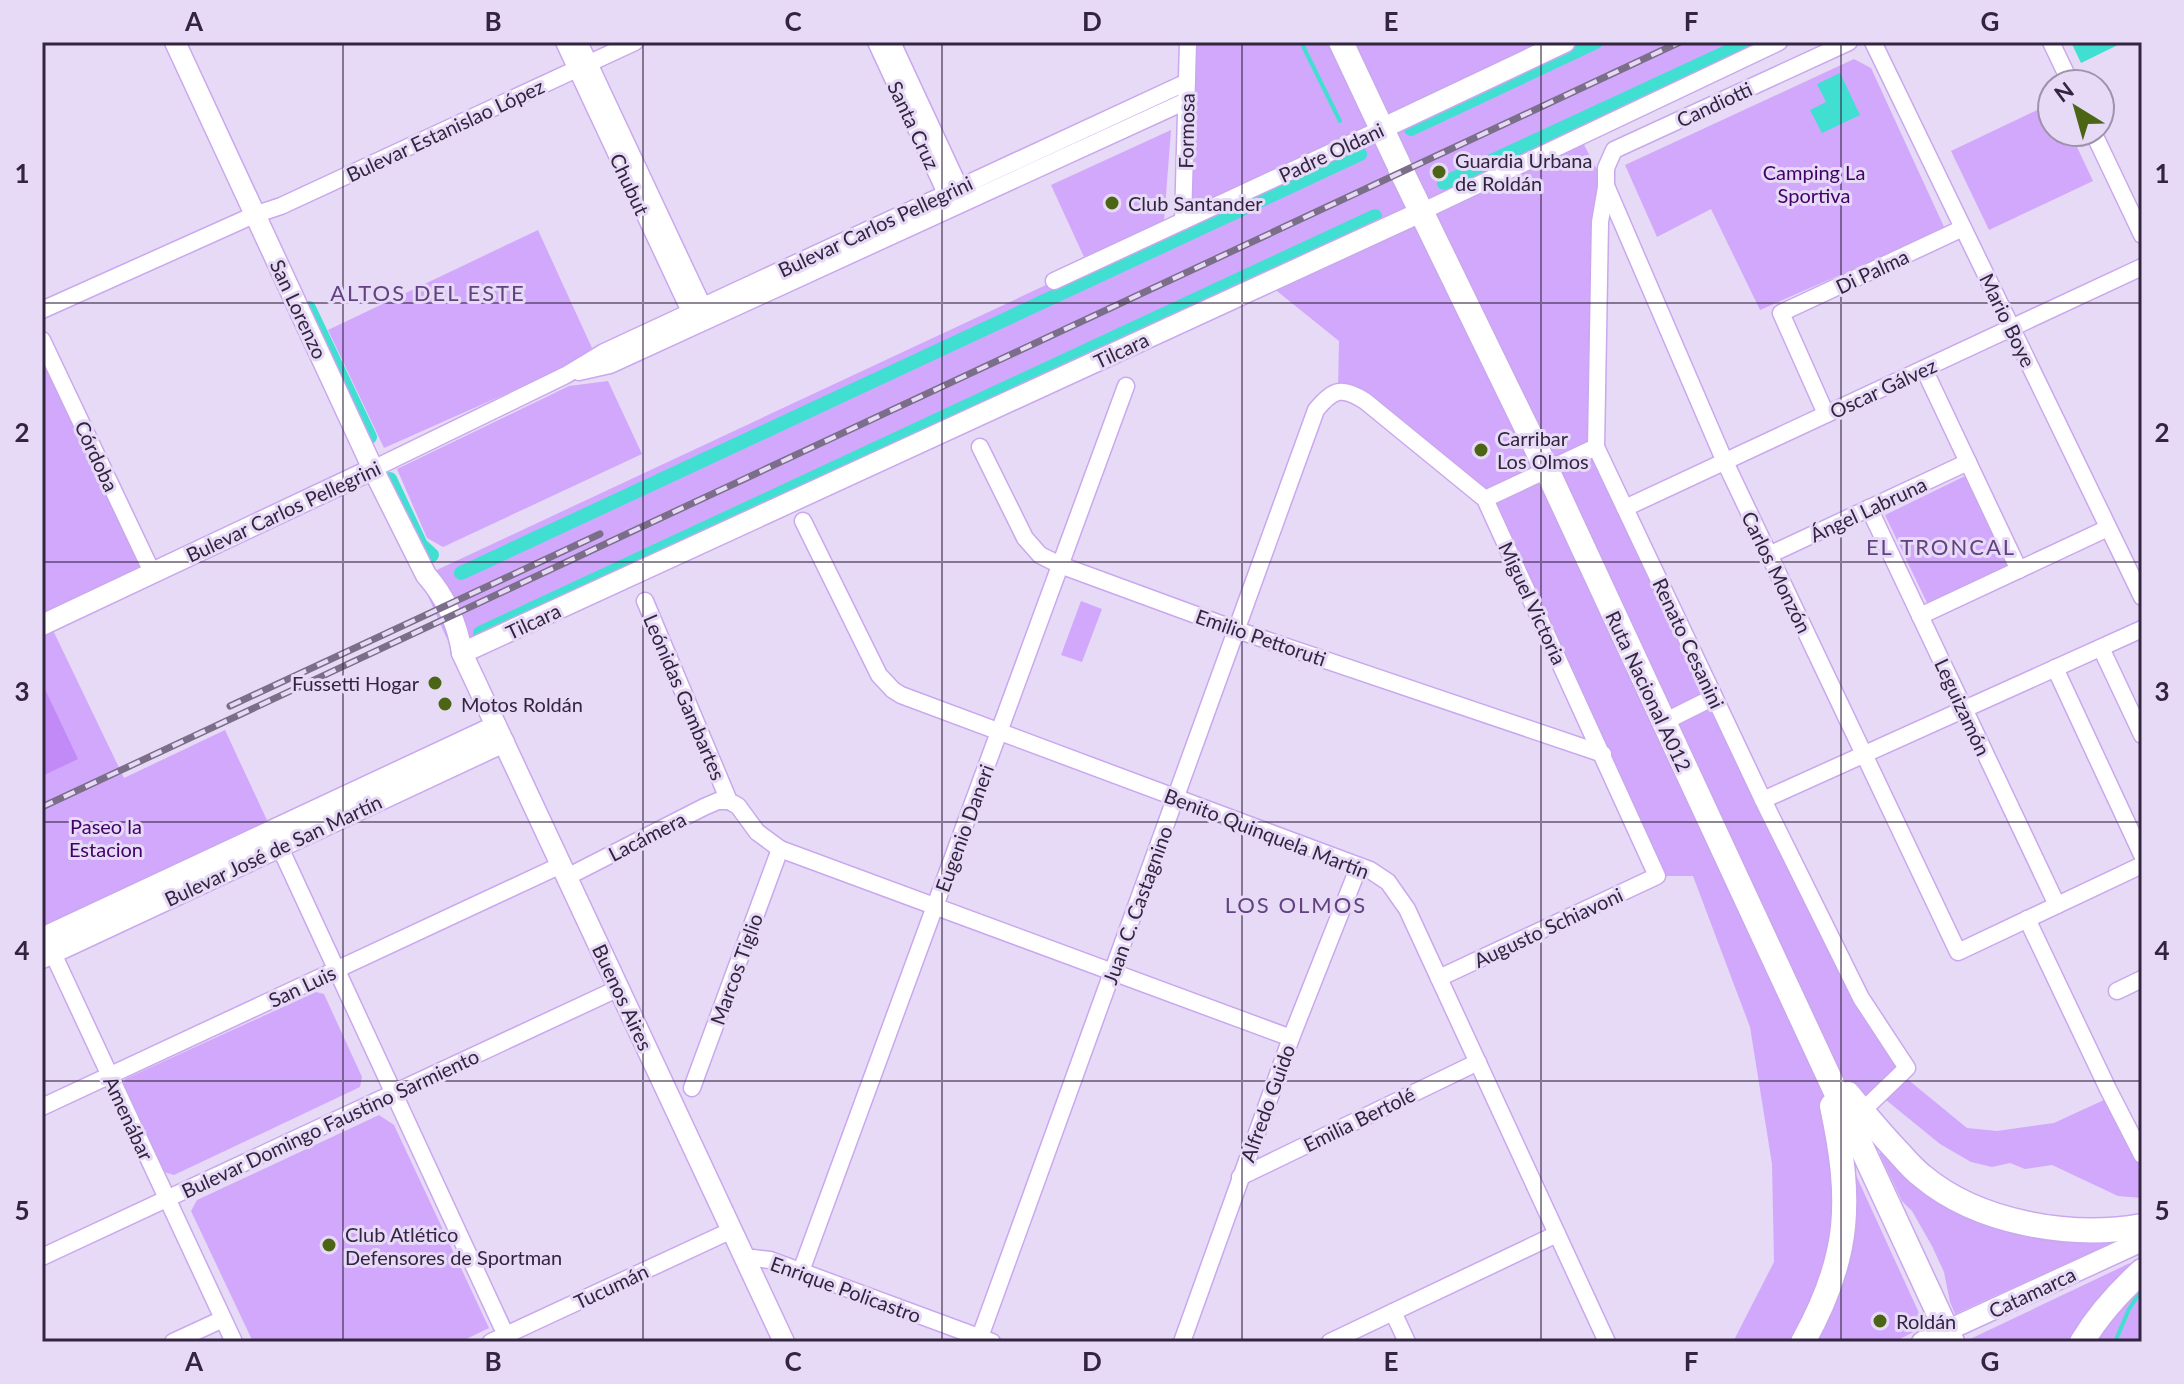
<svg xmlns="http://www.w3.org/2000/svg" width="2184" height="1384" font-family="Lato,sans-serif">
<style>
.green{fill:#d1a8fb}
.forest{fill:#c28af7}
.water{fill:#40dfd2}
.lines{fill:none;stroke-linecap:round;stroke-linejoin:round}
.stream{stroke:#40dfd2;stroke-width:4}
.canal{stroke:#40dfd2;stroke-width:14}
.minor-casing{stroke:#caa8ee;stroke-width:19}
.major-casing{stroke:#caa8ee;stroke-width:23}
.highway-casing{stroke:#caa8ee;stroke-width:27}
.minor{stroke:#fff;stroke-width:16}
.major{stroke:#fff;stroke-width:20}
.highway{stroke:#fff;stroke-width:24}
.rail-casing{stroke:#7b6e89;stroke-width:7}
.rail{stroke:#e7daf6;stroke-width:4;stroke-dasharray:12;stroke-linecap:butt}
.grid{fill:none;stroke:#332540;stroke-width:2;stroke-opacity:0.55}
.poi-dot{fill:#4b6515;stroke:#e7daf6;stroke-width:3}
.labels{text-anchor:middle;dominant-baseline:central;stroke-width:6;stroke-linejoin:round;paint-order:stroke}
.street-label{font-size:20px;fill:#332540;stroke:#e7daf6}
.poi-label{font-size:20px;fill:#332540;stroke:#e7daf6;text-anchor:start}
.park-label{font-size:20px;fill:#420168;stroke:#e7daf6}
.neighbourhood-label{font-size:22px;letter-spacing:2px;fill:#624280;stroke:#e7daf6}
.neatline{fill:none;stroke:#332540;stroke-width:3}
.grid-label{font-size:26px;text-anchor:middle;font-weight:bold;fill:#332540}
</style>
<rect width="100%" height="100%" fill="#e7daf6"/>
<g class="green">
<path d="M1188,42H1779L1580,137L1606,187L1596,447L1763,800L1907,1068L1839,1136L1846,1203L1803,1342H1733L1774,1262L1772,1164L1750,1027L1693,876H1657L1485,499L1338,391L1339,341L1267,283L462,653L447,639L427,594L426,575L1183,221Z"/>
<path d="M1854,59L1871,68L1945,229L1760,310L1711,209L1657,237L1625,165Z"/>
<path d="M2052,103V132H2070L2093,181L1989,230L1951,151Z"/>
<path d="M1171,130L1164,221L1084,257L1051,185Z"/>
<path d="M538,230L592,348L566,367L384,448L328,330Z"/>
<path d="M42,340L152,572L49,622L124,778L225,730L272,831L42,938Z"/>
<path d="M608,381L642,454L443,547L427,538L397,469L569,386Z"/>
<path d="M1965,476L2009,566L1928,605L1885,515Z"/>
<path d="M1081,601L1102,609L1082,662L1061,655Z"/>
<path d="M316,992L324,994L362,1077L360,1087L174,1175L164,1172L123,1087L125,1079Z"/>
<path d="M1906,1078L1967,1128L1997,1131L2054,1123L2106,1099L2142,1168V1198L2118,1196L2052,1165L2025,1169L2010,1163L1992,1167L1971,1162L1940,1144L1886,1100Z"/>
<path d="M379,1115L394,1125L489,1328L460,1342H253L191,1211L197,1200Z"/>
<path d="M1879,1153H1887L1924,1185L2116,1241L1955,1314L1950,1302L1944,1272L1932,1246L1912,1211L1902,1201Z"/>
<path d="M1850,1171L1855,1173L1925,1326L1896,1341L1889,1342H1809Z"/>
<path d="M2130,1263L2128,1272L2075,1342H1969L1968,1340Z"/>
<path d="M2142,1280V1342H2091Z"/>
</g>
<path class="forest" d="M42,683L78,759L42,776Z"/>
<g class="water">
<path d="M2071,42H2124L2081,63Z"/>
<path d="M1840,73L1860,115L1822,133L1810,110L1826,102L1817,84Z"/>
</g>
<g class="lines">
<g class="stream">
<path d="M1301,42L1340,121"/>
<path d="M2115,1342L2129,1309L2142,1289"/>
</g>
<g class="canal">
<path d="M1411,129L1596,42"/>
<path d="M1444,183L1748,42"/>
<path d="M309,308L370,437"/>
<path d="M390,479L421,545L432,555"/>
<path d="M461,573L1360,154"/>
<path d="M480,633L1375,216"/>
</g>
<defs>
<g id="minor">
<path d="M564,42L694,320"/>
<path d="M579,42L707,315"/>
<path d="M876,42L949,200"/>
<path d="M892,42L964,197"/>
<path d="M1849,42L1614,150L1606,168V187L1600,222L1596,447L1763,800L1861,998L1907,1068L1857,1116"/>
<path d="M1873,42L2142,597"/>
<path d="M2051,42L2071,84"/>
<path d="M2093,132L2142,235"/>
<path d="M1607,188L1725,462L1958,952L2142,865"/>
<path d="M1421,212L1779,42"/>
<path d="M1183,221L1188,42"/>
<path d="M1054,281L1381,129"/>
<path d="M42,310L254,215L281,206L635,42"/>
<path d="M42,340L152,572"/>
<path d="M1924,369L2019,570"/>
<path d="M579,372L610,365L1186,101"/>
<path d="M1826,414L1781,313L1963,228"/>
<path d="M980,447L1025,538L1040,555L1060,565L1237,630L1603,754"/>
<path d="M373,469L566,375L604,352L1187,82"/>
<path d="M1485,499L1596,447"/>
<path d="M1625,508L2142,267"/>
<path d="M1869,508L2057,905"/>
<path d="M803,521L879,675L893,690L901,695L1370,870L1388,882L1407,909L1607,1342"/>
<path d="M1769,555L1968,462"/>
<path d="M645,601L729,801L738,806L757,832L780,849L1291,1038"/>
<path d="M1920,616L2108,528"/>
<path d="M2101,648L2142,735"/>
<path d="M2055,668L2142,855"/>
<path d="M1664,722L1714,697"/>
<path d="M1763,800L2142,629"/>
<path d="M276,839L509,1342"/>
<path d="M567,877L704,807L718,801H729"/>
<path d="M2027,919L2108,1089L2142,1155"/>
<path d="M49,945L234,1342"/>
<path d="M2117,991L2142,979"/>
<path d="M692,1088L780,849"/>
<path d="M42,1107L561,865"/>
<path d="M1240,1177L1478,1062"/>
<path d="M42,1257L619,988"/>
<path d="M744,1257L770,1260L992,1342"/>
<path d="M801,1271L1126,386"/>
<path d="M1393,1312L1407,1342"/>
<path d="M980,1337L1316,410C1333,389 1342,386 1365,401L1485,499L1657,876L1439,978"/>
<path d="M173,1342L223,1319"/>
<path d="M491,1342L732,1230"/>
<path d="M1182,1342L1291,1038L1359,866"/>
<path d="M1330,1342L1557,1234"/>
</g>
<g id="major">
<path d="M175,42L373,469L426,575C445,596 458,625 462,653L784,1342"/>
<path d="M1381,129L1565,42"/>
<path d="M42,625L373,469"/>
<path d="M462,653L1421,212"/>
<path d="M42,938L496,726"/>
<path d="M42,958L504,742"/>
<path d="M1922,1342L2142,1241"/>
</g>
<g id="highway">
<path d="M1341,42L1398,163"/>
<path d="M1400,168L1547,470L1952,1342"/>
<path d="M1848,1094C1865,1115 1882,1135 1900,1154C1907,1162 1914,1170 1922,1176C1978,1223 2071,1239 2142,1226"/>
<path d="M1803,1342C1851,1256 1852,1200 1832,1106"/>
<path d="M2082,1342C2098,1315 2119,1292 2142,1271"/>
</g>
</defs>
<use href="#minor" class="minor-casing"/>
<use href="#major" class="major-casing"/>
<use href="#highway" class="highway-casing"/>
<use href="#minor" class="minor"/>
<use href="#major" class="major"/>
<use href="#highway" class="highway"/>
<defs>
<g id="rail">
<path d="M230,706L600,534"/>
<path d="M42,807L1680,42"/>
</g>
</defs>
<use href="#rail" class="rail-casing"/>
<use href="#rail" class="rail"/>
</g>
<path class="grid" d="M343,42V1342M643,42V1342M942,42V1342M1242,42V1342M1541,42V1342M1841,42V1342M42,303H2142M42,562H2142M42,822H2142M42,1081H2142"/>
<g class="poi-dot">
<circle cx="1439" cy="172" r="8"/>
<circle cx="1112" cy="203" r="8"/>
<circle cx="1481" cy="450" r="8"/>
<circle cx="435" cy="683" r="8"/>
<circle cx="445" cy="704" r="8"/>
<circle cx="329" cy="1245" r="8"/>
<circle cx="1880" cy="1321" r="8"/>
</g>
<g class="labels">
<g class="street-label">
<text transform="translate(1714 104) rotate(-25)">Candiotti</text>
<text transform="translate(914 125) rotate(65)">Santa Cruz</text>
<text transform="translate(445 130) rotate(-25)">Bulevar Estanislao López</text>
<text transform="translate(1186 131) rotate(-89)">Formosa</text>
<text transform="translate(1331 152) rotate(-25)">Padre Oldani</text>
<text transform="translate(630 184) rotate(65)">Chubut</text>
<text transform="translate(875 226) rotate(-25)">Bulevar Carlos Pellegrini</text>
<text transform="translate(1872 271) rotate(-25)">Di Palma</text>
<text transform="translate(299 309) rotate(65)">San Lorenzo</text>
<text transform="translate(2008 320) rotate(64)">Mario Boye</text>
<text transform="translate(1121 350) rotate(-25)">Tilcara</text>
<text transform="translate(1883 388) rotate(-25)">Oscar Gálvez</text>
<text transform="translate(97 456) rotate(65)">Córdoba</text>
<text transform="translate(1868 509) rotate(-25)">Ángel Labruna</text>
<text transform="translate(283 511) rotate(-25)">Bulevar Carlos Pellegrini</text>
<text transform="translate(1777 572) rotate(64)">Carlos Monzón</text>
<text transform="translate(1533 603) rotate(65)">Miguel Victoria</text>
<text transform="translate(533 621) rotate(-25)">Tilcara</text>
<text transform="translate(1261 637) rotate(19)">Emilio Pettoruti</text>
<text transform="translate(1689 643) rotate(65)">Renato Cesanini</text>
<text transform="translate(1649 691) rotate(65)">Ruta Nacional A012</text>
<text transform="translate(685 697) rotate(67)">Leónidas Gambartes</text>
<text transform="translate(1963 707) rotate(65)">Leguizamón</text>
<text transform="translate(964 828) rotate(-70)">Eugenio Daneri</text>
<text transform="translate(1267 833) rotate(21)">Benito Quinquela Martín</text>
<text transform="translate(647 836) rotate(-27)">Lacámera</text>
<text transform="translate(273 850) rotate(-25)">Bulevar José de San Martín</text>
<text transform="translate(1137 905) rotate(-70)">Juan C. Castagnino</text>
<text transform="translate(1548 927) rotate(-25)">Augusto Schiavoni</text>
<text transform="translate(736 969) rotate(-70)">Marcos Tiglio</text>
<text transform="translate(302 986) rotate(-25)">San Luis</text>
<text transform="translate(623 997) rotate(65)">Buenos Aires</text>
<text transform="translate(1267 1103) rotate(-70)">Alfredo Guido</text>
<text transform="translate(129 1118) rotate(65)">Amenábar</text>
<text transform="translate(1359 1119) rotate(-26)">Emilia Bertolé</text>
<text transform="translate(330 1123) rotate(-25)">Bulevar Domingo Faustino Sarmiento</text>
<text transform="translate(611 1286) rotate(-25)">Tucumán</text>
<text transform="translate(846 1289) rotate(20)">Enrique Policastro</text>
<text transform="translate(2032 1292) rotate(-25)">Catamarca</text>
</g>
<g class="poi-label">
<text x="1455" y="160">Guardia Urbana<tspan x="1455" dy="23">de Roldán</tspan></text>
<text x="1128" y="203">Club Santander</text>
<text x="1497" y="438">Carribar<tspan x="1497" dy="23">Los Olmos</tspan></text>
<text x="419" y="683" text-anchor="end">Fussetti Hogar</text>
<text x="461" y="704">Motos Roldán</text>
<text x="345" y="1234">Club Atlético<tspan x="345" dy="23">Defensores de Sportman</tspan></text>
<text x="1896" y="1321">Roldán</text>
</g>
<g class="park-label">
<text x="1814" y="172">Camping La<tspan x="1814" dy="23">Sportiva</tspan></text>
<text x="106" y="826">Paseo la<tspan x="106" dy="23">Estacion</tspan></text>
</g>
<g class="neighbourhood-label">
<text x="428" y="292">ALTOS DEL ESTE</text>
<text x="1941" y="546">EL TRONCAL</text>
<text x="1296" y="904">LOS OLMOS</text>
</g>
</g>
<rect width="2184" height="1384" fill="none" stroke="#e7daf6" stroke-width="88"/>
<g transform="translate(2076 108) rotate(323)"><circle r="38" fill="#e7daf6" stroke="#9f92ad" stroke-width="2"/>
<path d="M0-6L14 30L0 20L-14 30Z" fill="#4b6515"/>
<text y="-12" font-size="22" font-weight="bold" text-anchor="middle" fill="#332540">N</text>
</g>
<rect x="44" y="44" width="2096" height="1296" class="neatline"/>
<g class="grid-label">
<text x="194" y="31">A</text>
<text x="493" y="31">B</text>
<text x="793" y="31">C</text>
<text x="1092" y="31">D</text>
<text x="1391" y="31">E</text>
<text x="1691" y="31">F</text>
<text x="1990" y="31">G</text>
<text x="22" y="183">1</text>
<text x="2162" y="183">1</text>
<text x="22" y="442">2</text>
<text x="2162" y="442">2</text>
<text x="22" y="701">3</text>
<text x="2162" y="701">3</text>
<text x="22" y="960">4</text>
<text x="2162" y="960">4</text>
<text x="22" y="1220">5</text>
<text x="2162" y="1220">5</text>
<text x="194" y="1371">A</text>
<text x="493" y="1371">B</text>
<text x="793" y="1371">C</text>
<text x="1092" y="1371">D</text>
<text x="1391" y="1371">E</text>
<text x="1691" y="1371">F</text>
<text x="1990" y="1371">G</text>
</g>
</svg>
